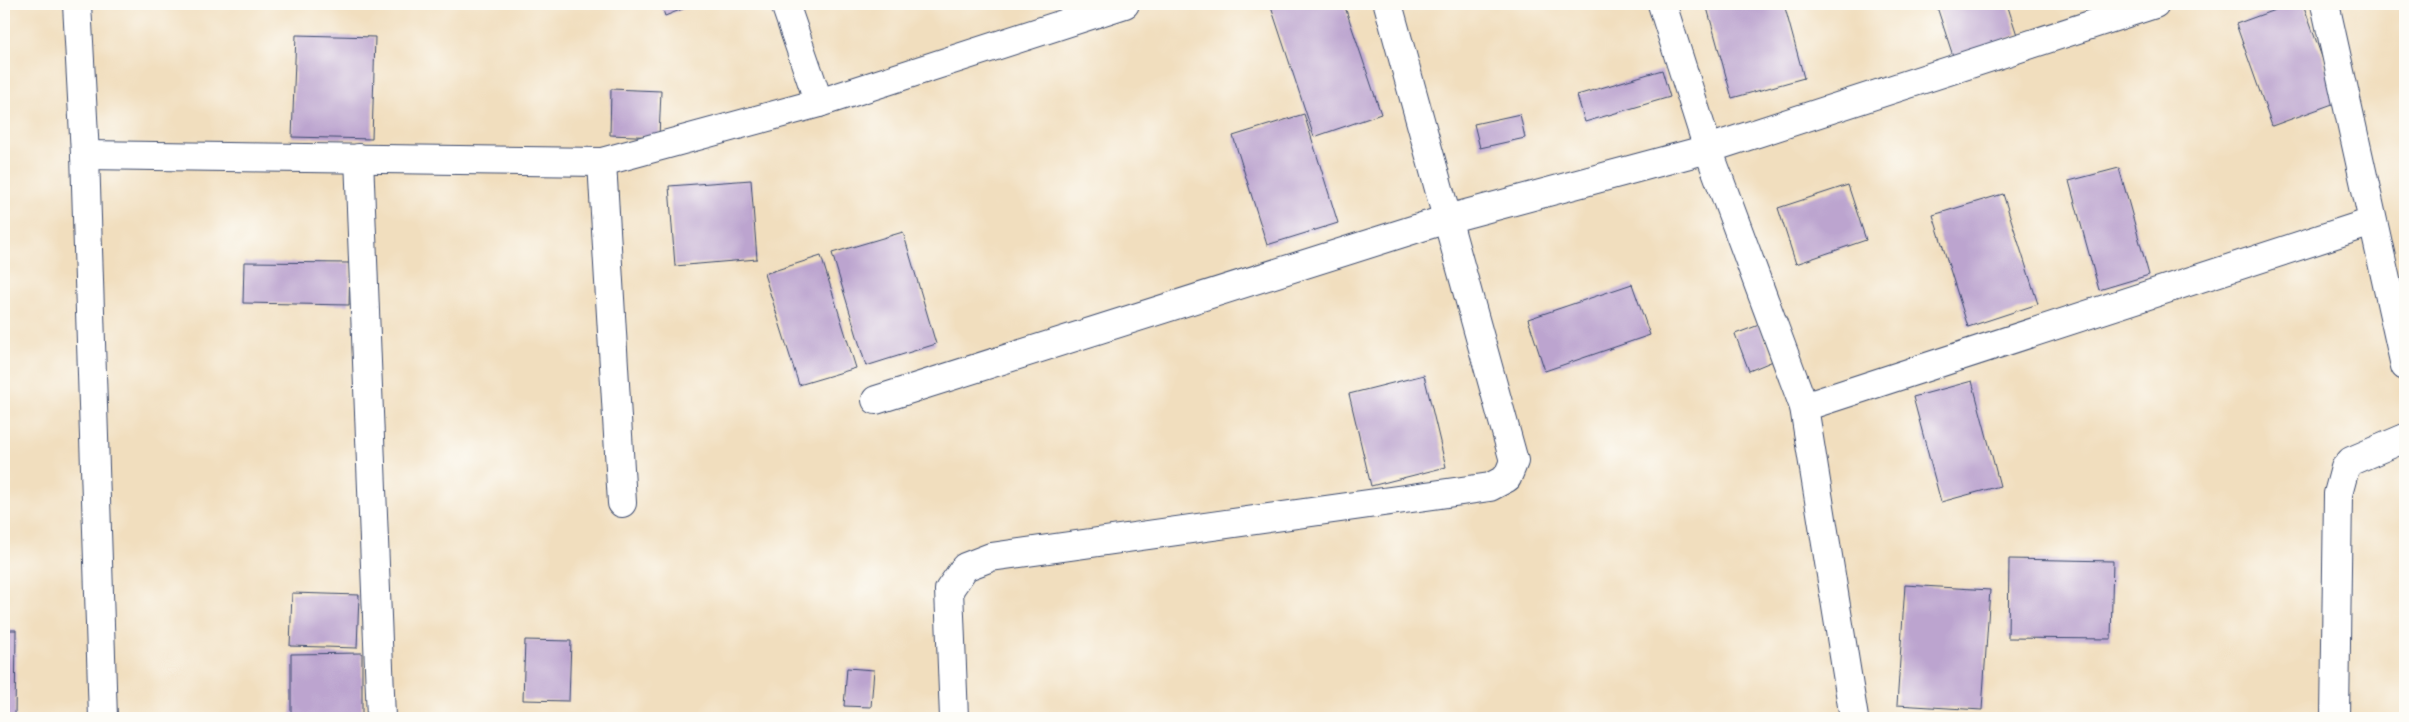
<svg xmlns="http://www.w3.org/2000/svg" width="2409" height="722" font-family="Caveat,sans-serif">
<style>
.building{fill:#bca4cf}
.lines{fill:none;stroke-linecap:round;stroke-linejoin:round}
.minor-casing{stroke:#3b496c;stroke-width:30}
.minor{stroke:#fff;stroke-width:28}
</style>
<rect width="100%" height="100%" fill="#fdfcf7"/>
<filter id="ink" filterUnits="userSpaceOnUse"><feTurbulence type="fractalNoise" baseFrequency=".02" numOctaves="2"/><feDisplacementMap in="SourceGraphic" scale="10" xChannelSelector="R" yChannelSelector="G"/><feConvolveMatrix kernelMatrix="1 2 1 2 8 2 1 2 1" color-interpolation-filters="sRGB"/></filter>
<filter id="wash" filterUnits="userSpaceOnUse"><feTurbulence type="fractalNoise" baseFrequency=".0096" numOctaves="4" result="noise"/><feDisplacementMap in="SourceGraphic" scale="20" xChannelSelector="R" yChannelSelector="G"/><feGaussianBlur stdDeviation="1.12" result="paint"/><feColorMatrix in="noise" values="0 0 0 0 0 0 0 0 0 0 0 0 0 0 0 0 0 1.4 0 .05"/><feComposite in="paint" operator="in"/></filter>
<g filter="url(#wash)">
<rect width="100%" height="100%" fill="#f1debe"/>
<g id="blocks">
<g class="building">
<path d="M661,4H695L665,16Z"/>
<path d="M1270,4H1344L1381,114L1314,137Z"/>
<path d="M1706,4H1784L1804,78L1732,98Z"/>
<path d="M1936,4H2007L2017,35L1953,56Z"/>
<path d="M2291,4H2303L2338,102L2272,126L2236,24Z"/>
<path d="M296,35L375,37L372,139L292,137Z"/>
<path d="M1662,70L1670,97L1585,122L1577,95Z"/>
<path d="M611,89L661,91L659,137L610,135Z"/>
<path d="M1304,114L1338,223L1267,245L1233,136Z"/>
<path d="M1520,114L1525,138L1480,148L1474,124Z"/>
<path d="M2119,168L2149,275L2099,290L2069,181Z"/>
<path d="M751,180L757,259L675,266L669,186Z"/>
<path d="M1848,185L1866,240L1796,264L1778,208Z"/>
<path d="M2003,194L2038,304L1968,327L1933,215Z"/>
<path d="M903,232L936,344L866,366L832,253Z"/>
<path d="M821,256L856,368L799,385L764,274Z"/>
<path d="M244,262L350,263L349,305L243,303Z"/>
<path d="M1632,284L1650,335L1545,371L1528,319Z"/>
<path d="M1759,325L1773,361L1749,371L1735,334Z"/>
<path d="M1424,375L1446,467L1371,486L1349,394Z"/>
<path d="M1972,381L2000,486L1941,502L1913,397Z"/>
<path d="M2009,559L2113,561L2111,639L2008,638Z"/>
<path d="M1905,585L1990,590L1982,710L1897,705Z"/>
<path d="M292,593L359,595L357,648L290,646Z"/>
<path d="M4,630H16L15,718H4Z"/>
<path d="M525,640L571,641L569,701L523,700Z"/>
<path d="M362,653V718H291V654Z"/>
<path d="M847,668L874,670L871,707L844,706Z"/>
</g>
</g>
</g>
<g filter="url(#ink)">
<use href="#blocks" fill-opacity="0" stroke="#3b496c" stroke-width="1"/>
<g class="lines">
<defs>
<g id="minor">
<path d="M77,4L85,155L103,718"/>
<path d="M785,4L819,103"/>
<path d="M1662,4L1708,149L1804,407L1854,718"/>
<path d="M2325,4L2405,366"/>
<path d="M85,155L602,162L819,103L1125,4"/>
<path d="M359,158L381,718"/>
<path d="M602,162L622,503"/>
<path d="M876,400L1447,219L1708,149L2155,4"/>
<path d="M1804,407L2372,222"/>
<path d="M954,718L949,590L965,567L991,557L1490,487L1507,478L1514,461L1388,4"/>
<path d="M2335,718L2338,494L2345,468L2351,461L2405,438"/>
</g>
</defs>
<use href="#minor" class="minor-casing"/>
<use href="#minor" class="minor"/>
</g>
</g>
<rect width="2409" height="722" fill="none" stroke="#fdfcf7" stroke-width="20"/>
</svg>
